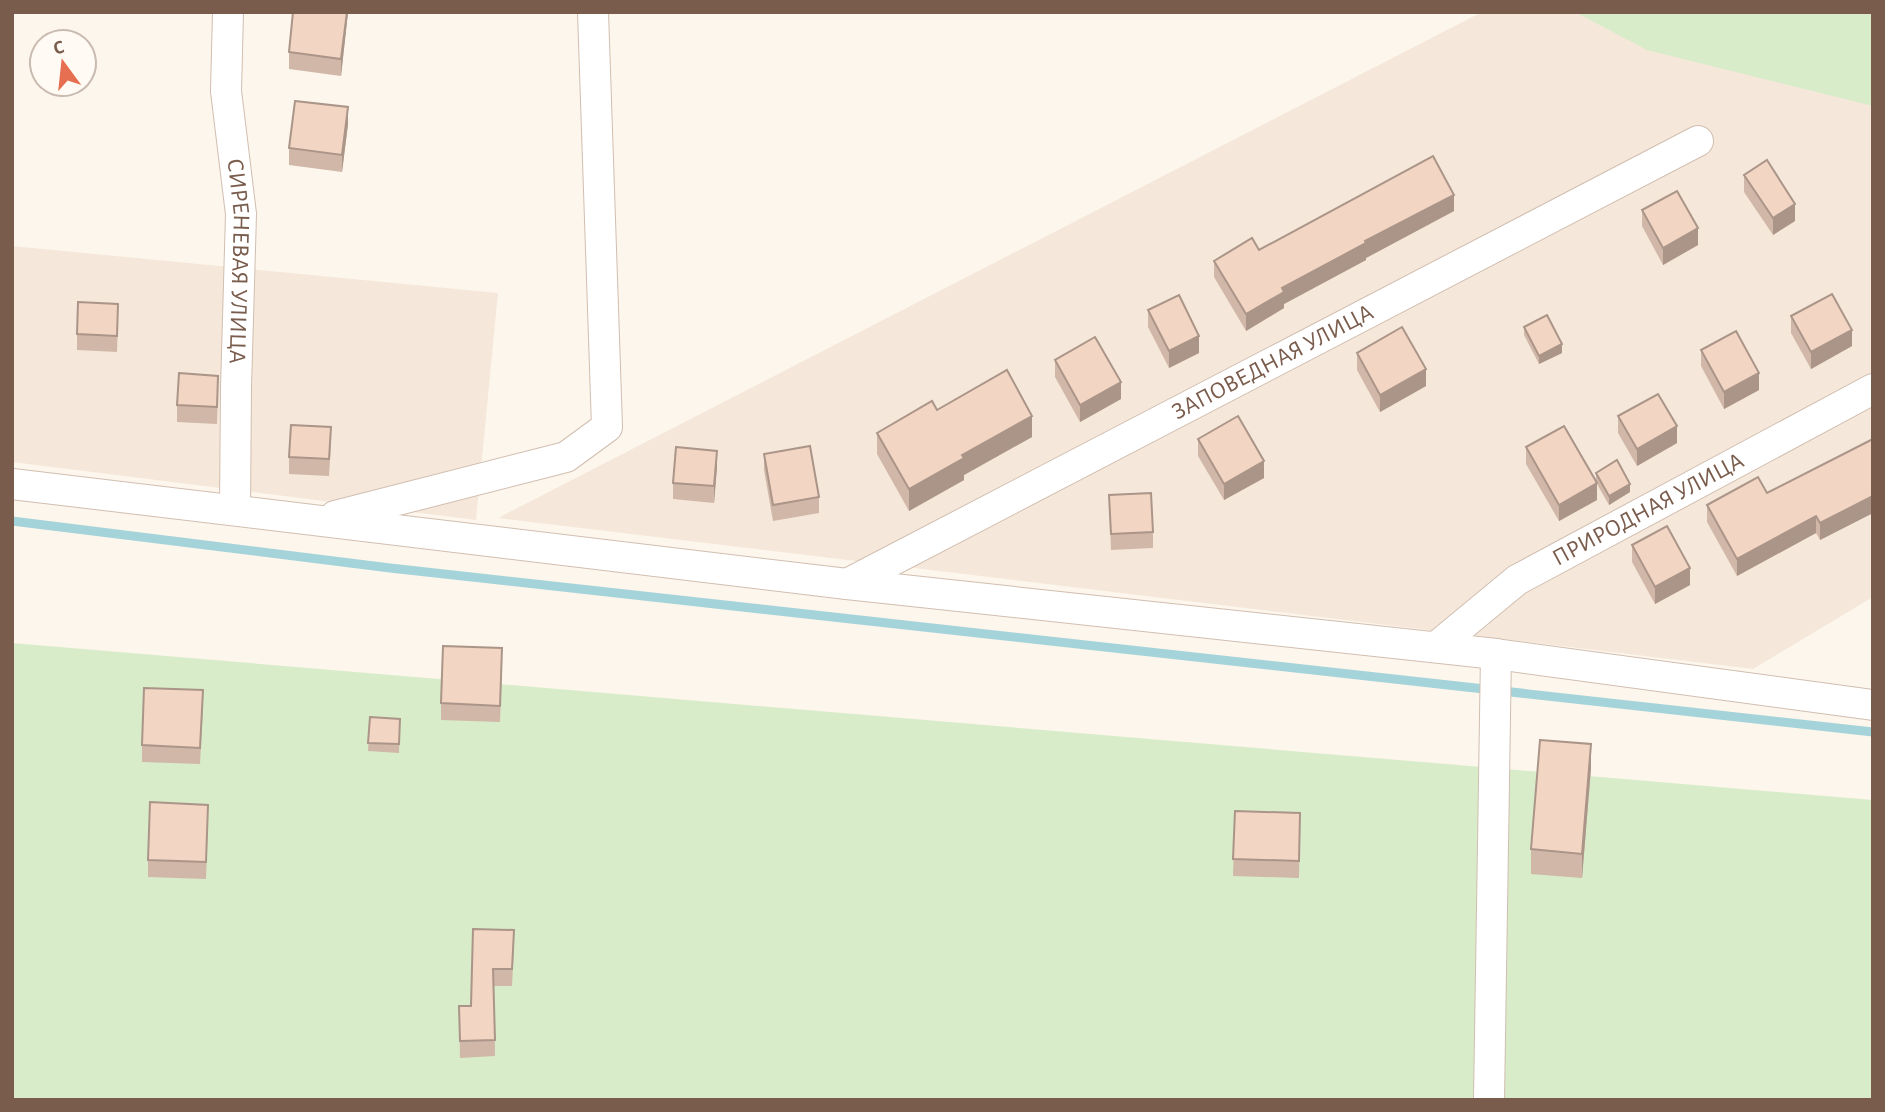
<svg xmlns="http://www.w3.org/2000/svg" width="1885" height="1112" font-family="'Alegreya Sans',sans-serif">
<style>
.residential{fill:#f5e8da}
.green{fill:#d8ecc9}
.lines{fill:none;stroke-linecap:round;stroke-linejoin:round}
.stream{stroke:#a5d3da;stroke-width:9}
.street-casing{stroke:#d1beb0;stroke-width:32}
.street{stroke:#fff;stroke-width:30}
.wall{fill:#d1b7a8}
.shaded-wall{fill:#aa9588}
.building{fill:#f3d5c3;stroke:#aa9588;stroke-width:2}
.labels{text-anchor:middle;dominant-baseline:central;stroke-width:6;stroke-linejoin:round;paint-order:stroke}
.street-label{font-size:24px;fill:#7a5c4d;stroke:#fffaf3}
</style>
<rect width="100%" height="100%" fill="#fdf6ec"/>
<g class="residential">
<path d="M1482,12H1711L1873,63V597L1753,669L498,518Z"/>
<path d="M12,246L498,293L476,520L12,462Z"/>
</g>
<g class="green">
<path d="M1575,12H1873V106L1647,50Z"/>
<path d="M12,643L1873,800V1100H12Z"/>
</g>
<g class="lines">
<path class="stream" d="M12,521L390,568L1873,732"/>
<defs>
<g id="street">
<path id="s1" d="M228,12L226,91L241,214L236,388L235,510"/>
<path d="M12,484L847,584L1496,654L1873,705"/>
<path d="M335,516L566,457L607,427L593,12"/>
<path id="s2" d="M847,584L1698,141"/>
<path id="s3" d="M1436,647L1517,580L1873,389"/>
<path d="M1489,1100L1496,654"/>
</g>
</defs>
<use href="#street" class="street-casing"/>
<use href="#street" class="street"/>
</g>
<g class="wall">
<path d="M348,12L341,76L289,69V52Z"/>
<path d="M348,124L342,172L289,165V148Z"/>
<path d="M1744,175L1795,221L1773,235L1744,192Z"/>
<path d="M1642,210L1698,245L1663,265L1642,226Z"/>
<path d="M1454,211L1366,258V260L1284,304V308L1246,331L1214,277V261L1259,250Z"/>
<path d="M1148,310L1199,353L1169,368L1148,327Z"/>
<path d="M1791,316L1852,346L1811,369L1791,333Z"/>
<path d="M118,320L117,352L77,350V334Z"/>
<path d="M1524,327L1562,353L1539,364L1524,335Z"/>
<path d="M1701,350L1759,390L1724,409L1701,366Z"/>
<path d="M1357,353L1426,386L1380,412L1357,370Z"/>
<path d="M1055,360L1121,399L1080,422L1055,377Z"/>
<path d="M218,393L217,424L177,422V405Z"/>
<path d="M937,410L1032,437L964,475V480L909,511L877,454V433Z"/>
<path d="M1618,416L1677,443L1637,466L1618,433Z"/>
<path d="M1873,431V513L1820,540L1816,533L1737,576L1707,522V505L1767,493L1872,439V432Z"/>
<path d="M1198,439L1264,478L1224,500L1198,456Z"/>
<path d="M331,444L329,476L289,474V457Z"/>
<path d="M1526,447L1596,481V473L1630,492L1609,505L1597,484V500L1559,521L1526,464Z"/>
<path d="M764,454L819,497V513L773,521L764,470Z"/>
<path d="M717,467L714,503L673,499V483Z"/>
<path d="M1109,495L1153,532V548L1111,550Z"/>
<path d="M1632,545L1690,585L1655,604L1632,562Z"/>
<path d="M502,664L500,722L441,720V703Z"/>
<path d="M203,706L200,764L142,762V745Z"/>
<path d="M370,717L400,719L399,753L368,751Z"/>
<path d="M1591,768L1582,878L1531,874V849Z"/>
<path d="M1235,811L1300,813L1299,878L1233,876Z"/>
<path d="M208,821L206,879L148,877V860Z"/>
<path d="M473,929L514,947L512,986H494L495,1056L460,1058L459,1006H471Z"/>
</g>
<g class="shaded-wall">
<path d="M347,12H348L341,76V59Z"/>
<path d="M348,107V124L342,172V155Z"/>
<path d="M1454,195V211L1366,258V260L1284,304V308L1246,331V314L1282,288L1365,241Z"/>
<path d="M1795,204V221L1773,235V218Z"/>
<path d="M1698,228V245L1663,265V248Z"/>
<path d="M1852,330V346L1811,369V352Z"/>
<path d="M1199,336V353L1169,368V351Z"/>
<path d="M1562,344V353L1539,364V356Z"/>
<path d="M1426,369V386L1380,412V395Z"/>
<path d="M1759,373V390L1724,409V392Z"/>
<path d="M1121,382V399L1080,422V405Z"/>
<path d="M1032,416V437L964,475V480L909,511V489L962,455Z"/>
<path d="M1677,426V443L1637,466V449Z"/>
<path d="M717,451V467L714,503V486Z"/>
<path d="M1264,461V478L1224,500V484Z"/>
<path d="M1597,483V500L1559,521V505Z"/>
<path d="M1630,484V492L1609,505V496Z"/>
<path d="M1873,496V513L1820,540V523Z"/>
<path d="M1816,516V533L1737,576V559Z"/>
<path d="M1690,568V585L1655,604V587Z"/>
<path d="M1591,744V768L1582,878V854Z"/>
</g>
<g class="building">
<path d="M293,12H347L341,59L289,52Z"/>
<path d="M295,101L348,107L342,155L289,148Z"/>
<path d="M1433,156L1454,195L1365,241L1366,243L1282,288L1284,292L1246,314L1214,261L1252,238L1259,250Z"/>
<path d="M1767,160L1795,204L1773,218L1744,175Z"/>
<path d="M1677,191L1698,228L1663,248L1642,210Z"/>
<path d="M1832,294L1852,330L1811,352L1791,316Z"/>
<path d="M1179,295L1199,336L1169,351L1148,310Z"/>
<path d="M78,302L118,304L117,336L77,334Z"/>
<path d="M1547,315L1562,344L1539,356L1524,327Z"/>
<path d="M1402,327L1426,369L1380,395L1357,353Z"/>
<path d="M1736,331L1759,373L1724,392L1701,350Z"/>
<path d="M1095,337L1121,382L1080,405L1055,360Z"/>
<path d="M1007,370L1032,416L962,455L964,458L909,489L877,433L932,401L937,410Z"/>
<path d="M179,373L218,376L217,407L177,405Z"/>
<path d="M1658,394L1677,426L1637,449L1618,416Z"/>
<path d="M1238,416L1264,461L1224,484L1198,439Z"/>
<path d="M291,425L331,427L329,459L289,457Z"/>
<path d="M1564,426L1597,483L1559,505L1526,447Z"/>
<path d="M1873,439V496L1820,523L1816,516L1737,559L1707,505L1758,477L1767,493Z"/>
<path d="M810,446L819,497L773,505L764,454Z"/>
<path d="M676,447L717,451L714,486L673,483Z"/>
<path d="M1617,460L1630,484L1609,496L1596,473Z"/>
<path d="M1151,493L1153,532L1111,534L1109,495Z"/>
<path d="M1667,526L1690,568L1655,587L1632,545Z"/>
<path d="M443,646L502,648L500,706L441,703Z"/>
<path d="M144,688L203,690L200,748L142,745Z"/>
<path d="M370,717L400,719L399,744L368,743Z"/>
<path d="M1540,740L1591,744L1582,854L1531,849Z"/>
<path d="M150,802L208,805L206,862L148,860Z"/>
<path d="M1235,811L1300,813L1299,861L1233,859Z"/>
<path d="M473,929L514,930L512,969H493L495,1040L460,1041L459,1006H471Z"/>
</g>
<g class="labels">
<g class="street-label">
<text stroke="none"><textPath href="#s1" startOffset="250">СИРЕНЕВАЯ УЛИЦА</textPath></text>
<text stroke="none"><textPath href="#s2" startOffset="480">ЗАПОВЕДНАЯ УЛИЦА</textPath></text>
<text stroke="none"><textPath href="#s3" startOffset="254">ПРИРОДНАЯ УЛИЦА</textPath></text>
</g>
</g>
<rect width="1885" height="1112" fill="none" stroke="#7a5c4d" stroke-width="28"/>
<g transform="translate(63 63) rotate(345)"><circle r="33" fill="#fffaf3" stroke="#cabbb1" stroke-width="2"/>
<path d="M0-5L12 26L0 18L-12 26Z" fill="#e76f51"/>
<text y="-10" font-size="19" font-weight="bold" text-anchor="middle" fill="#7a5c4d">С</text>
</g>
</svg>
